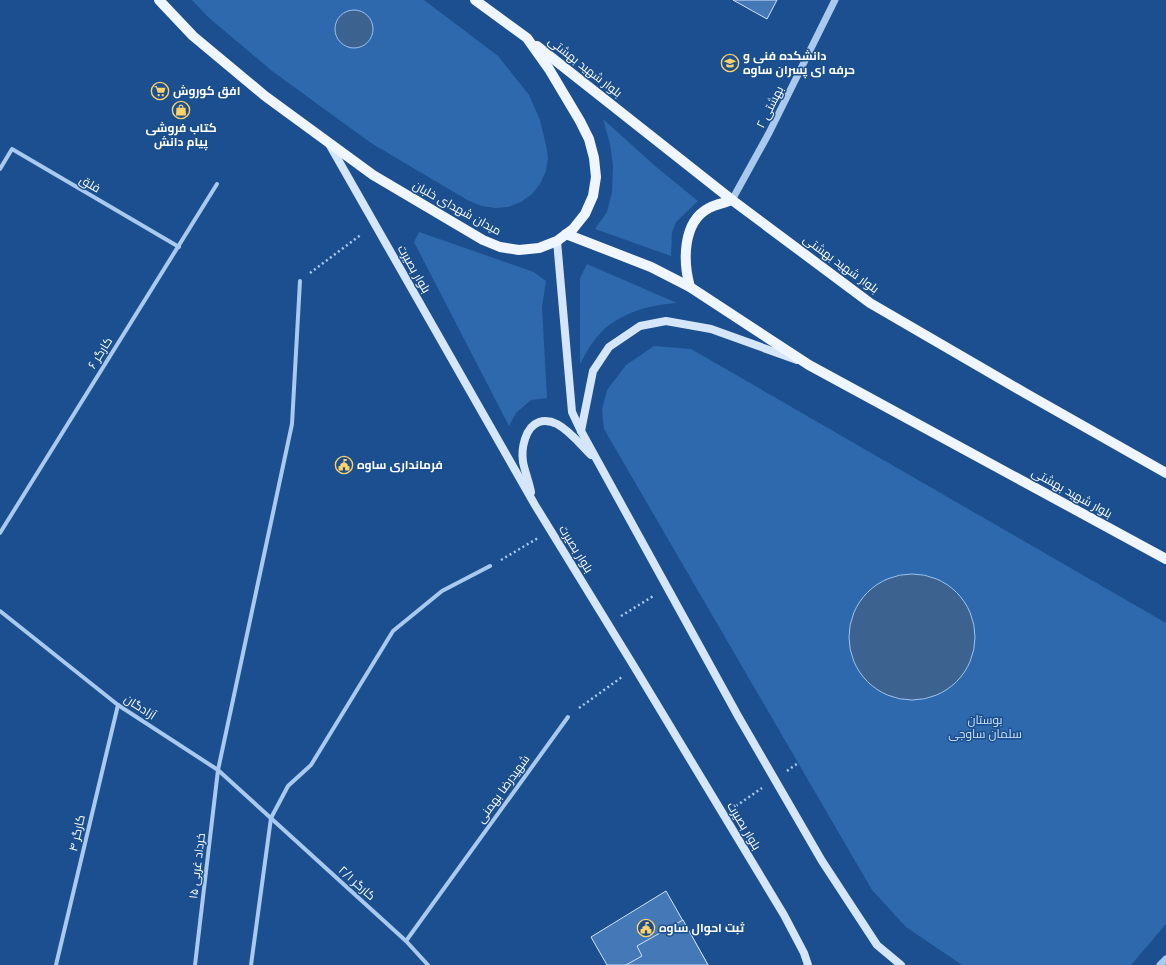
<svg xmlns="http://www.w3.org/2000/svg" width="1166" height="965" font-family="'Varela Round',Cairo,sans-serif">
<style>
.green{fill:#2e69ad}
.water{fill:#3c6290;stroke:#9cc4f0}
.building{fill:#4478b7;stroke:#cfe3fa}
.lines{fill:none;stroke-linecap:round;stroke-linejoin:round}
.path{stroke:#a9c9ee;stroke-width:2.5;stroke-dasharray:2 3;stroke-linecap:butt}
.minor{stroke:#a9c9ee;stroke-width:4}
.tertiary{stroke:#a9c9ee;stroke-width:7}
.secondary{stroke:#d6e6fa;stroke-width:8}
.primary{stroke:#f0f6ff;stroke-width:10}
.labels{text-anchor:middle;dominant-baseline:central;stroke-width:3;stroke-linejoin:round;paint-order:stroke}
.poi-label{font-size:12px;font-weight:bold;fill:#fff;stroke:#1b4f8f;text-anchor:start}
.street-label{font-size:12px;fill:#fff;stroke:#1b4f8f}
.park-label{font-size:12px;fill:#cfe3fa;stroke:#1b4f8f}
</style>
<rect width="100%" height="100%" fill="#1b4f8f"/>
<g class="green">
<path d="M192,0H424L498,56L529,95L540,120L546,145L548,158L546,171L540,184L532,194L521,202L508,207L495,208L482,206L469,201L371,143L272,71L208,17Z"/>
<path d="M603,119L655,166L698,201L676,222L672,232L671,256L595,229L607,212L612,192L613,166L610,144Z"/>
<path d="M419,232L534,272L546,281L542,307L547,398L531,400L516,413L509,426L414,242Z"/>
<path d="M587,264L677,303C646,305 612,315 593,342C588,349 584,357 580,364V278Z"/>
<path d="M654,346L691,349L1166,623V924L1131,965H962L906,927L872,890L604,429L602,410L607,390L626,365Z"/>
</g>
<g class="water">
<circle cx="354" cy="29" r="19"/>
<circle cx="912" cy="637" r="63"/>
</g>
<g class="building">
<path d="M733,0H777L767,19Z"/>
<path d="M666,891L708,965H607L591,937Z"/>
<path d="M683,920L708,965H626L642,956L637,946Z"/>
</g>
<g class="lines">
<g class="path">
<path d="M310,273L362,234"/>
<path d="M501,560L538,538"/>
<path d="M621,616L655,595"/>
<path d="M579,708L622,677"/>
<path d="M787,771L798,763"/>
<path d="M736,806L762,788"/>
</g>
<g class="minor">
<path d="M0,169L12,149L179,247"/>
<path d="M0,533L217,184"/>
<path d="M0,611L118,705L218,770L406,941L428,965"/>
<path d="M406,941L568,717"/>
<path d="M56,965L118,705"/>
<path d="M195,965L218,770L292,424L300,281"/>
<path d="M251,965L271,818L288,786L311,765L393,631L442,591L490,566"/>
</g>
<g class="tertiary">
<path d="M732,200L769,133L835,0"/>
<path d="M1160,965L1166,959"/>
</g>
<g class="secondary">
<path d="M328,142L535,505L635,668L784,915L804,953L808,965"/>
<path d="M557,241L572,412L581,431L738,716L822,861L877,945L901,965"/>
<path d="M581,431L593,371L609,347L640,326L666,321L711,329L797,360"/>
<path d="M531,492C529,482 525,472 523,462C521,449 525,427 539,422C545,420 551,421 557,424C570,431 580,444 591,455"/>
</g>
<g class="primary">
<path d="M159,0L193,36L265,96L373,175L483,240L500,247L519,250L539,248L557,241L573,229L585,214L593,196L596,177L594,158L589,139L580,121L549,69L527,38L475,0"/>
<path d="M537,46L732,200L870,303L1025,393L1166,473"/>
<path d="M566,234L651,267L690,287L809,365L1166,559"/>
<path d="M690,287C683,262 682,222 709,208C716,204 725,203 732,200"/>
</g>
</g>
<defs>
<symbol id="university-ring" viewBox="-11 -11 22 22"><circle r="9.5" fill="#1b4f8f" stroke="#ffd166" stroke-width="1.5"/><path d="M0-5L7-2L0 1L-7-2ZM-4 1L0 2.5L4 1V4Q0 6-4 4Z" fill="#ffd166"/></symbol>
<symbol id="supermarket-ring" viewBox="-11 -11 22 22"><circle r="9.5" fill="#1b4f8f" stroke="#ffd166" stroke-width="1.5"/><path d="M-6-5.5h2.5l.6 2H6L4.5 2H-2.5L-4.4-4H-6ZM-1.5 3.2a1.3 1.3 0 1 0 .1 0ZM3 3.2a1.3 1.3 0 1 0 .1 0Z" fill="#ffd166"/></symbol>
<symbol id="shop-ring" viewBox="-11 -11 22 22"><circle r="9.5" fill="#1b4f8f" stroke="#ffd166" stroke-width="1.5"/><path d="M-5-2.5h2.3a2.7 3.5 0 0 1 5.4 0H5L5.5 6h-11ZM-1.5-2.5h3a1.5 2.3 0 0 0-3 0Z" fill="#ffd166"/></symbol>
<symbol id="civic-ring" viewBox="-11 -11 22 22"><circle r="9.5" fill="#1b4f8f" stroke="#ffd166" stroke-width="1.5"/><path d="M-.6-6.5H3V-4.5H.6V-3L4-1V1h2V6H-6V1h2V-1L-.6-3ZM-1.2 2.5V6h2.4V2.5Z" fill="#ffd166"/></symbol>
</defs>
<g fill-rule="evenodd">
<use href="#university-ring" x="720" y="53" width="20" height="20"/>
<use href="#supermarket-ring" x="150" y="81" width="20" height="20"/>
<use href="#shop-ring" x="171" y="100" width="20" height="20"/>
<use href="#civic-ring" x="334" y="455" width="20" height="20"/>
<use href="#civic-ring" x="636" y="918" width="20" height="20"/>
</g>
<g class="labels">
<g class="poi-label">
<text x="743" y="56">دانشکده فنی و<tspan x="743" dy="14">حرفه ای پسران ساوه</tspan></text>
<text x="173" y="91">افق کوروش</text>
<text x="181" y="128" text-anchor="middle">کتاب فروشی<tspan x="181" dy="14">پیام دانش</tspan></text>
<text x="357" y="465">فرمانداری ساوه</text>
<text x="659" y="928">ثبت احوال ساوه</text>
</g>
<g class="street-label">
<text transform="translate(585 67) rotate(38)">بلوار شهید بهشتی</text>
<text transform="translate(770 107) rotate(-63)">بهشتی ۲</text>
<text transform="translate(90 184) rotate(30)">فلق</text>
<text transform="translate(457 208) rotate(29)">میدان شهدای خلبان</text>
<text transform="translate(841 264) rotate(36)">بلوار شهید بهشتی</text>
<text transform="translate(414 269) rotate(60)">بلوار بصیرت</text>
<text transform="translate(100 353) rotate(-58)">کارگر ۶</text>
<text transform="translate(1072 493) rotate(29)">بلوار شهید بهشتی</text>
<text transform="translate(576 549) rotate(58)">بلوار بصیرت</text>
<text transform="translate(140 707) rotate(33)">آزادگان</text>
<text transform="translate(503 789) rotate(-54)">شهیدرضا بهمنی</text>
<text transform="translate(744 826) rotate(59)">بلوار بصیرت</text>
<text transform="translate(77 833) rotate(-77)">کارگر ۴</text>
<text transform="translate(197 866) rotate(-83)">۱۵ خرداد غربی</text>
<text transform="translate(357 883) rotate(42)">کارگر ۲/۱</text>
</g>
<g class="park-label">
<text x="985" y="720">بوستان<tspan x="985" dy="14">سلمان ساوجی</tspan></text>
</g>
</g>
</svg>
